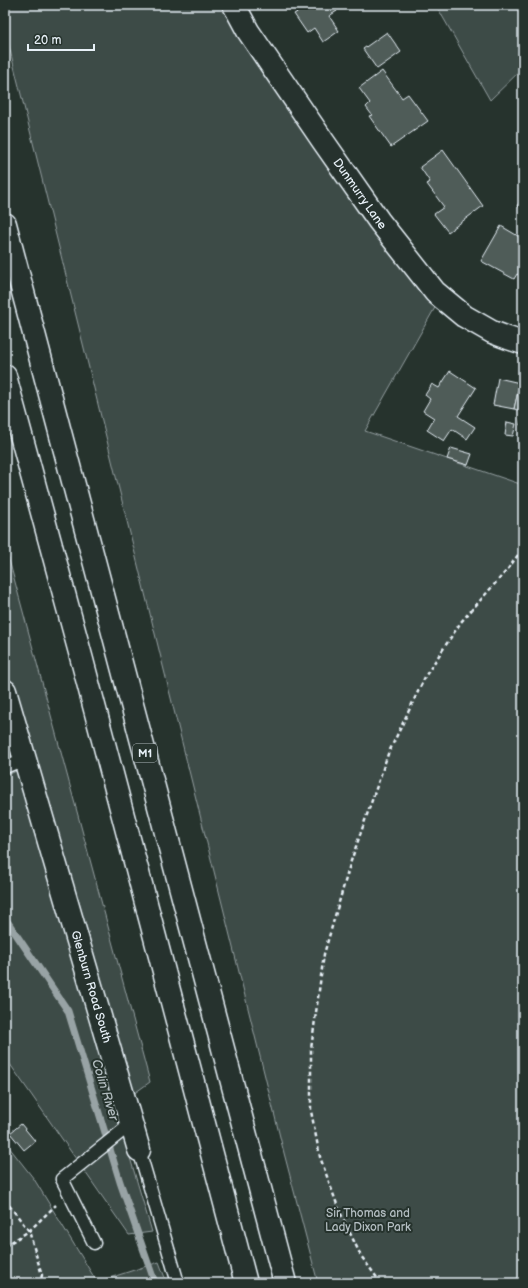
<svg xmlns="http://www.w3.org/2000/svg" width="528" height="1288" font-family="'Balsamiq Sans',sans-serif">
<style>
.green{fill:#3e4b47;stroke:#939ea0}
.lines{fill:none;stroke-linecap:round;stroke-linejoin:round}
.stream{stroke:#98a3a5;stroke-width:7}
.building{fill:#505c59;stroke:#e8f1f8}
.service-casing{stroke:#e8f1f8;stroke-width:15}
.minor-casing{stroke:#e8f1f8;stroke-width:25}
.tertiary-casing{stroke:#e8f1f8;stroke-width:25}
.motorway-casing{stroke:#e8f1f8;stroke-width:25}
.path{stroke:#e8f1f8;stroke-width:2.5;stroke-dasharray:4 3;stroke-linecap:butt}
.service{stroke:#26332d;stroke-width:12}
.minor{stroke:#26332d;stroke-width:22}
.tertiary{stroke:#26332d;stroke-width:22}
.motorway{stroke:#26332d;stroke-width:22}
.labels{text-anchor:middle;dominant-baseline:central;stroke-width:4;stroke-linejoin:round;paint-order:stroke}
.shield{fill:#26332d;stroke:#aeb8bb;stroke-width:1}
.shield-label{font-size:11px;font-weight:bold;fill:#e8f1f8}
.street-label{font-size:12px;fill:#e8f1f8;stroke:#26332d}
.park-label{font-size:12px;fill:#b5bfc3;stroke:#26332d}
.water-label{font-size:13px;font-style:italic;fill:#b3bdc0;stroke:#26332d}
</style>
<rect width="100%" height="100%" fill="#26332d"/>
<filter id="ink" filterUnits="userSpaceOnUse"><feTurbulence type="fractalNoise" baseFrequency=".025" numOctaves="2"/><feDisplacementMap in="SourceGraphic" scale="8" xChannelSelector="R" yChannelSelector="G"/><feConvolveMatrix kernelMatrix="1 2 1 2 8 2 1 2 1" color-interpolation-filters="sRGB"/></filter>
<g filter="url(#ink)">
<g class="green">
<path d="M5,5H234L441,297L365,431L523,485V1283H318L284,1153L5,30Z"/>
<path d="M436,5H523V68L490,100Z"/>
<path d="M5,545L150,1082L115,1107L152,1232L129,1235L5,1057V776L21,769L16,753L5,757Z"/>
<path d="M5,1142L34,1179L97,1282L159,1262L167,1283H5Z"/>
</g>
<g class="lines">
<path class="stream" d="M5,918L68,1011L120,1182L155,1283"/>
</g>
<g class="building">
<path d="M295,5H333L337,11L329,16L339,31L323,42L314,28L307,33L294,14L299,11Z"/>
<path d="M387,32L401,52L377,69L363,49Z"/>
<path d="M382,71L402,98L408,94L428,121L391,147L369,116L372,115L366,107L370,103L359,88Z"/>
<path d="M443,150L483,206L448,232L434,214L444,207L427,184L430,182L420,167Z"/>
<path d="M523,197V209L517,206Z"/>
<path d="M501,226L523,239V277L517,274L514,279L481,261Z"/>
<path d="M450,371L476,388L458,416L475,427L467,439L452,429L444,441L427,430L434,418L423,411L430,399L425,395L432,384L439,388Z"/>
<path d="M498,378L520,383L514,409L493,405Z"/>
<path d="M520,383L523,384V411L514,409Z"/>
<path d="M523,412V426L520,425Z"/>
<path d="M507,422L516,424L513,436L505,435Z"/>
<path d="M451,448L472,454L468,465L447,459Z"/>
<path d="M21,1124L35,1141L24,1150L10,1133Z"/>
</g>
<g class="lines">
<defs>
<g id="service">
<path d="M5,767L24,759"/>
<path d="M139,1150L178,1283"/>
<path d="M94,1243L62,1179L131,1124"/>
</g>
<g id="minor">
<path id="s1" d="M5,691L139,1150"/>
</g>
<g id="tertiary">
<path id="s2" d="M234,5L248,31L323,141L379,221L435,292L464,316L492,332L508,338L523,343"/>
</g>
<g id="motorway">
<path d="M5,224L285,1283"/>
<path d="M5,376L82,660L246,1283"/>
</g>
</defs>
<use href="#service" class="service-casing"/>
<use href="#minor" class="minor-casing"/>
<use href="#tertiary" class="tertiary-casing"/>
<use href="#motorway" class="motorway-casing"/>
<g class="path">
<path d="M5,1200L29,1231L42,1275L40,1283"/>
<path d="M5,1246L29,1231L56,1205"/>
<path d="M381,1283L361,1256L339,1210L320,1157L311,1111V1049L324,954L351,861L388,754L426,675L461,622L508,569L523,548"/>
</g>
<use href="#service" class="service"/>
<use href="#minor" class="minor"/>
<use href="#tertiary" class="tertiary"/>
<use href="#motorway" class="motorway"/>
</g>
</g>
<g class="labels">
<rect class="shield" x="133" y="744" width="24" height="18" rx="3"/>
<g class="shield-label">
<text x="145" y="753">M1</text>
</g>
<g class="street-label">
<text stroke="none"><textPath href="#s2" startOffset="227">Dunmurry Lane</textPath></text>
<text stroke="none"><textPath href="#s1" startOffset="308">Glenburn Road South</textPath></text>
</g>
<g class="park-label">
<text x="368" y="1213">Sir Thomas and<tspan x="368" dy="14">Lady Dixon Park</tspan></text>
</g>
<g class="water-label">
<text transform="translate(105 1090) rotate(73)">Colin River</text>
</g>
</g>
<rect width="528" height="1288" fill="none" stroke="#26332d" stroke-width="20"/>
<rect x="10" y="10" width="508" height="1268" fill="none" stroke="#e8f1f8" stroke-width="1.5" filter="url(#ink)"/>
<path d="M28 44v6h66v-6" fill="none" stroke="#e8f1f8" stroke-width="2"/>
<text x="34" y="44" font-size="12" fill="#e8f1f8" stroke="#26332d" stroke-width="3" paint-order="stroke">20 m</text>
</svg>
